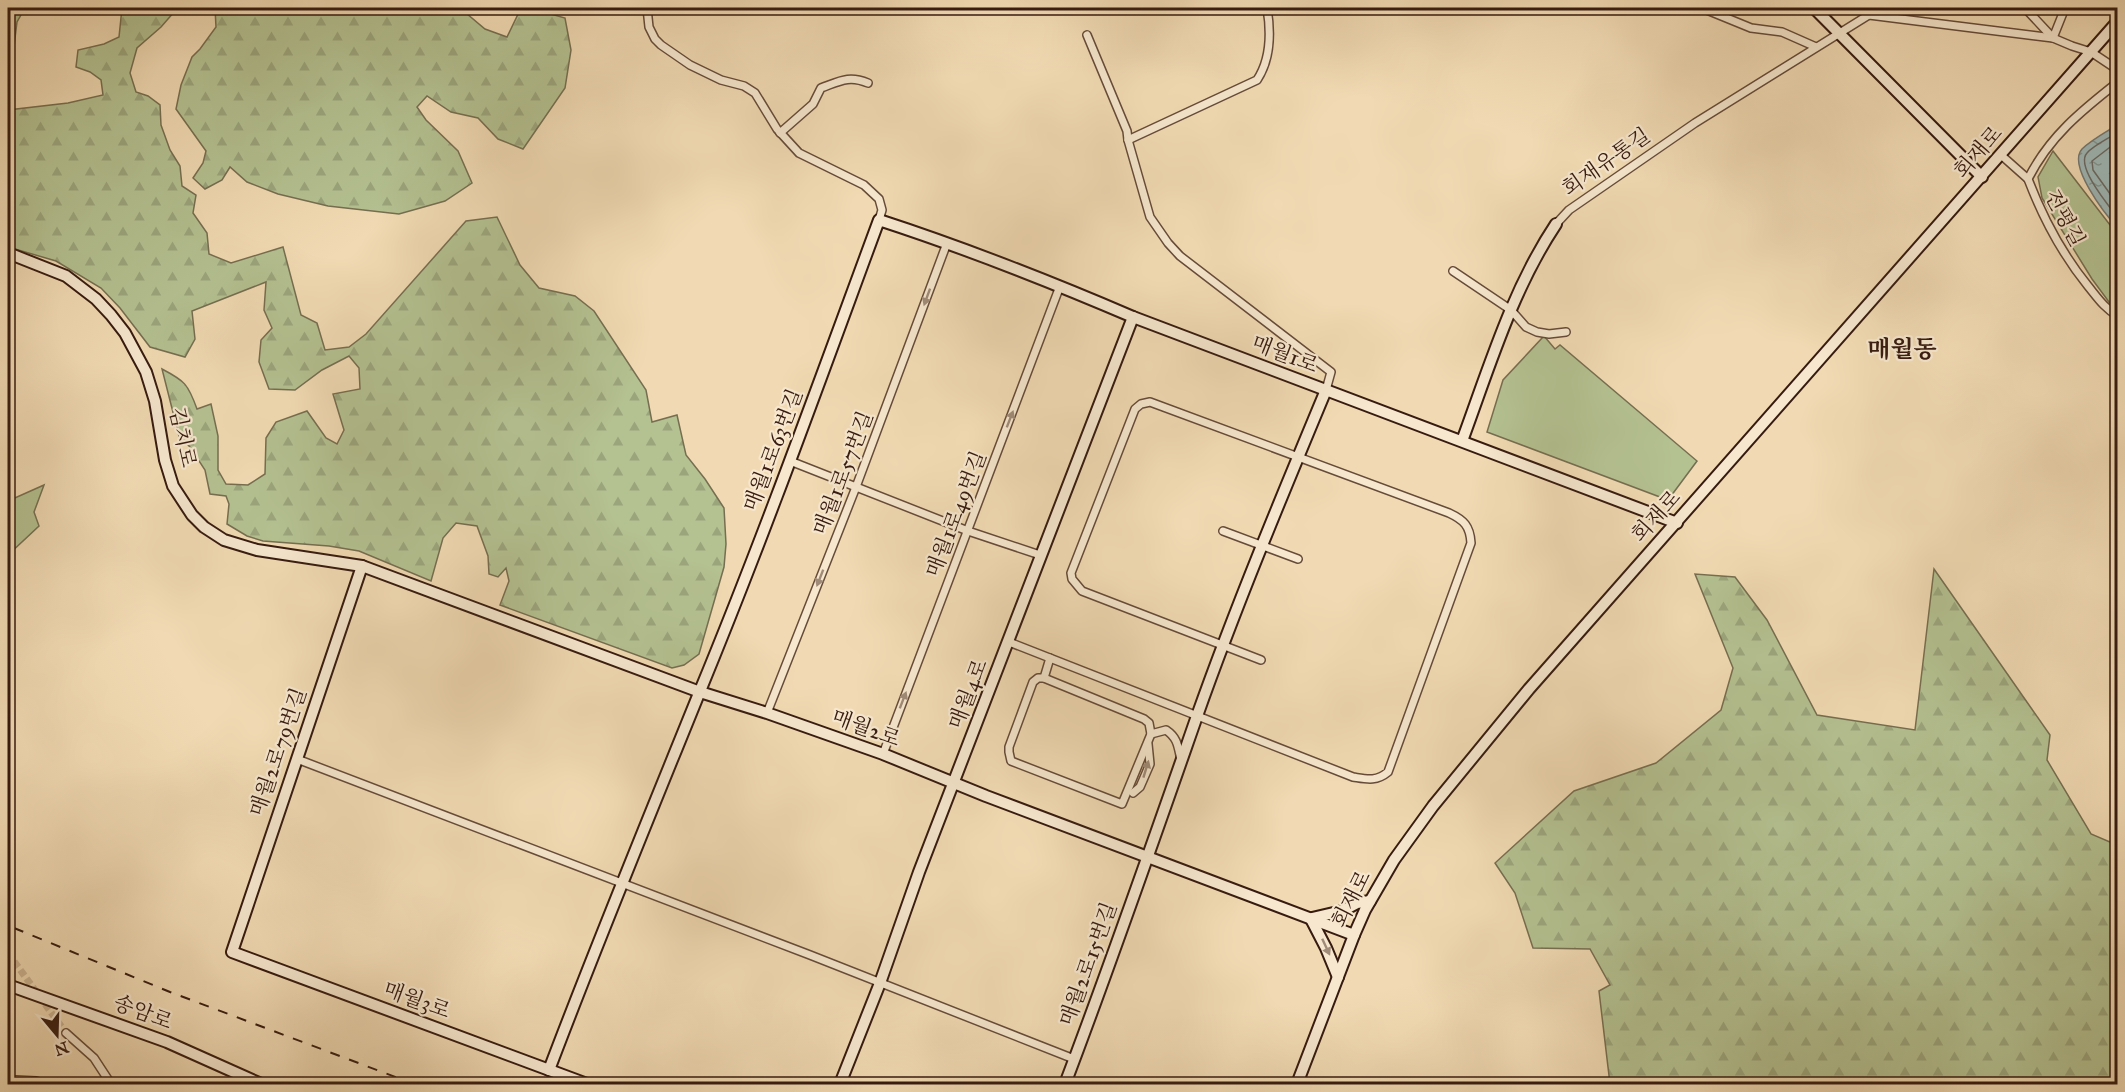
<svg xmlns="http://www.w3.org/2000/svg" width="2125" height="1092" font-family="'IM FELL Great Primer','Noto Serif KR',serif">
<style>
.green{fill:#b4c191;stroke:#766e50;stroke-width:1.5}
.forest{fill:url(#forest-firs);stroke:#766e50;stroke-width:1.5}
.water{fill:url(#water-ripples);stroke:#757974;stroke-width:1.5}
.lines{fill:none;stroke-linecap:round;stroke-linejoin:round}
.shore{stroke:#6b6a64;stroke-width:1.5}
.street-tunnel{stroke:#ccb492;stroke-width:7;stroke-dasharray:7 3.5;stroke-linecap:butt}
.street-casing{stroke:#664b39;stroke-width:10}
.secondary-casing{stroke:#371b10;stroke-width:14}
.highway-casing{stroke:#371b10;stroke-width:16}
.street{stroke:#f6e7ce;stroke-width:7}
.secondary{stroke:#f6e7ce;stroke-width:10}
.highway{stroke:#f1dab3;stroke-width:14}
.rail{stroke:#371b10;stroke-width:2;stroke-dasharray:10 10;stroke-linecap:butt}
.oneway{fill:#a08b78}
.labels{text-anchor:middle;dominant-baseline:central;stroke-width:4.5;stroke-linejoin:round;paint-order:stroke}
.street-label{font-size:21px;fill:#371b10;stroke:#f6e7ce}
.quarter-label{font-size:24px;font-weight:bold;fill:#371b10;stroke:#f6e7ce}
</style>
<defs>
<pattern id="forest-firs" width="22" height="20" patternUnits="userSpaceOnUse" patternTransform="scale(1.5)"><rect width="22" height="20" fill="#b4c191"/><path d="M5 1l3.5 6h-7zM16 11l3.5 6h-7z" fill="#9ba57c"/></pattern>
<pattern id="water-ripples" width="26" height="14" patternUnits="userSpaceOnUse" patternTransform="scale(1.5)"><rect width="26" height="14" fill="#9fb8b7"/><path d="M2 4q2-2 4 0t4 0M15 11q2-2 4 0t4 0" fill="none" stroke="#829593"/></pattern>
</defs>
<rect width="100%" height="100%" fill="#f1dab3"/>
<filter id="stains"><feTurbulence type="fractalNoise" baseFrequency=".00333" numOctaves="4"/><feColorMatrix values="0 0 0 0 .2 0 0 0 0 .09 0 0 0 0 .02 0 0 0 .5 -.17"/></filter>
<radialGradient id="worn" r=".72"><stop offset=".6" stop-color="#630" stop-opacity="0"/><stop offset="1" stop-color="#630" stop-opacity=".3"/></radialGradient>
<g class="green">
<path d="M2053,151L2117,234V307L2109,302L2092,279L2042,198L2038,177Z"/>
<path d="M1544,336L1555,349L1560,345L1697,461L1668,500L1487,432L1503,380Z"/>
<path d="M44,485L34,512L39,526L8,555V524L12,522L8,513V501Z"/>
</g>
<g class="forest">
<path d="M8,8H25L17,22L14,46L8,47Z"/>
<path d="M122,8H175V11L161,27L137,48L130,73L136,92L148,96L160,105L161,125L170,150L180,166L182,186L196,195L193,213L207,233L209,254L231,263L283,247L301,315L317,323L325,350L349,347L366,334L466,221L497,217L520,265L539,288L575,296L594,311L646,390L652,422L677,415L686,455L705,479L724,508L726,544L724,567L699,654L684,665L672,668L500,605L509,581L506,568L498,577L489,574L488,556L477,526L456,523L443,538L431,581L359,551L329,546L263,541L247,536L227,524L229,504L226,496L210,494L205,470L190,447L179,436L162,369C185,381 188,384 197,409L211,404L218,436V470L226,484L248,485L265,474L266,438L276,422L307,411L326,438L337,444L344,430L333,394L360,389L359,368L349,356L322,370L295,390L269,389L259,362L261,340L272,328L264,310L266,282L192,311L195,339L185,357L150,347L120,308L101,288L56,261L8,247V110L68,103L103,95L101,80L90,72L76,67L78,50L104,44L119,37Z"/>
<path d="M215,8H460L485,29L507,37L521,8H530L565,18L571,50L565,88L523,149L498,139L478,118L451,112L427,96L417,107L426,120L458,151L472,183L445,201L399,214L328,206L278,194L247,182L230,167L222,180L205,189L193,178L203,163L206,151L176,109L181,85L192,57L200,49L216,27Z"/>
<path d="M1934,569L2050,735L2047,760L2091,834L2117,845V1084H1610L1599,991L1610,985L1590,949L1533,948L1515,893L1495,863L1574,791L1656,763L1721,710L1733,668L1695,574L1735,577L1767,620L1817,715L1915,730Z"/>
</g>
<path class="water" d="M2117,125V227C2105,214 2067,165 2082,149C2091,140 2106,132 2117,125Z"/>
<g class="lines">
<g class="shore">
<path d="M2118,132C2108,139 2094,145 2087,153C2075,166 2109,206 2118,218"/>
<path d="M2118,141L2092,161L2093,170L2118,205"/>
</g>
<path class="street-tunnel" d="M8,953L66,1033"/>
<defs>
<g id="street">
<path d="M647,8L649,27L655,39L661,45L690,65L721,80L744,86L755,93L777,129L799,153L864,185L879,199L882,210L879,220"/>
<path d="M1702,8L1751,28L1782,32L1816,47"/>
<path d="M2025,8L2053,38L2072,46L2091,52L2118,70"/>
<path d="M1869,15L2053,38L2065,8"/>
<path d="M1087,35L1127,131L1128,140L1150,217L1168,243L1180,256L1331,372L1326,390"/>
<path d="M2118,82C2081,111 2049,137 2028,179C2043,218 2062,254 2088,286C2097,297 2105,309 2118,316"/>
<path d="M780,133L813,104L821,88C840,81 849,75 868,83"/>
<path d="M1128,140L1257,80C1271,59 1271,32 1267,8"/>
<path d="M2001,155L2028,179"/>
<path d="M1556,224L1569,210L1695,123L1880,8"/>
<path d="M1453,271L1511,310L1526,327L1537,332L1549,334L1566,332"/>
<path d="M790,461L968,531L1040,555"/>
<path d="M1223,531L1298,559"/>
<path d="M1009,642L1353,777C1366,779 1376,782 1388,772L1471,543C1470,526 1464,520 1449,513L1150,402L1141,404L1135,409L1071,573L1072,579L1082,591L1261,660"/>
<path d="M2116,656L2118,655"/>
<path d="M1038,678H1044L1144,719L1149,723L1151,734L1122,804L1011,761L1009,752V747L1033,682Z"/>
<path d="M1044,678L1050,658"/>
<path d="M767,713L856,487L947,243"/>
<path d="M1151,734L1166,730C1178,738 1178,747 1181,760"/>
<path d="M883,754L1060,286"/>
<path d="M297,759L810,955L1074,1059"/>
<path d="M1133,793L1140,787L1150,764L1148,744"/>
<path d="M66,1033L94,1058L111,1084"/>
</g>
<g id="secondary">
<path d="M1814,8L1982,177"/>
<path d="M8,253L66,276L96,299L111,315L125,333L146,372L155,401L165,460L173,486L192,515L204,527L224,540L257,550L362,566L700,692L767,713L883,754L986,796L1354,935"/>
<path d="M1462,441C1489,368 1512,290 1556,224"/>
<path d="M362,566L232,952L587,1084"/>
<path d="M1312,918L1342,911L1357,903L1370,901"/>
<path d="M1311,919L1326,948L1338,977"/>
<path d="M8,985L167,1042L261,1084"/>
<path d="M549,1070C597,943 649,817 700,691C764,536 821,377 879,220C965,248 1049,281 1133,317L1677,523"/>
<path d="M840,1084L880,983L919,872L1133,317"/>
<path d="M1065,1084C1111,963 1154,839 1197,716C1236,606 1281,498 1326,390"/>
<path d="M1297,1084L1354,935L1365,910L1394,860L1433,806L1529,689L2118,21"/>
</g>
<path id="highway" d="M10,1083L36,1084"/>
</defs>
<use href="#street" class="street-casing"/>
<use href="#secondary" class="secondary-casing"/>
<use href="#highway" class="highway-casing"/>
<use href="#street" class="street"/>
<use href="#secondary" class="secondary"/>
<use href="#highway" class="highway"/>
<path class="rail" d="M14,928L170,992L414,1084"/>
</g>
<defs><path id="oneway-solid" d="M-6-.8H1V-3.2L6.5 0L1 3.2V.8H-6Z" transform="scale(1.5)"/></defs>
<g class="oneway">
<use href="#oneway-solid" transform="translate(927 297) rotate(110)"/>
<use href="#oneway-solid" transform="translate(1010 419) rotate(-69)"/>
<use href="#oneway-solid" transform="translate(820 578) rotate(111)"/>
<use href="#oneway-solid" transform="translate(903 700) rotate(-69)"/>
<use href="#oneway-solid" transform="translate(1146 769) rotate(-73)"/>
<use href="#oneway-solid" transform="translate(1326 947) rotate(65)"/>
</g>
<g class="labels">
<g class="street-label">
<text transform="translate(1978 152) rotate(-49)">회재로</text>
<text transform="translate(1606 162) rotate(-35)">회재유통길</text>
<text transform="translate(2065 218) rotate(62)">전평길</text>
<text transform="translate(1285 354) rotate(21)">매월1로</text>
<text transform="translate(183 437) rotate(78)">김치로</text>
<text transform="translate(773 450) rotate(-69)">매월1로63번길</text>
<text transform="translate(843 473) rotate(-69)">매월1로57번길</text>
<text transform="translate(956 514) rotate(-69)">매월1로49번길</text>
<text transform="translate(1656 516) rotate(-48)">회재로</text>
<text transform="translate(968 694) rotate(-69)">매월4로</text>
<text transform="translate(866 728) rotate(20)">매월2로</text>
<text transform="translate(278 752) rotate(-71)">매월2로79번길</text>
<text transform="translate(1351 899) rotate(-63)">회재로</text>
<text transform="translate(1088 964) rotate(-70)">매월2로15번길</text>
<text transform="translate(417 1000) rotate(20)">매월3로</text>
<text transform="translate(143 1012) rotate(21)">송암로</text>
</g>
<g class="quarter-label">
<text x="1902" y="349">매월동</text>
</g>
</g>
<rect width="2125" height="1092" fill="none" stroke="#f1dab3" stroke-width="30"/>
<rect x="9" y="9" width="2107" height="1074" fill="none" stroke="#371b10" stroke-width="3"/>
<rect x="15" y="15" width="2095" height="1062" fill="none" stroke="#371b10" stroke-width="1.5"/>
<g transform="translate(57 1035) rotate(161)" stroke="#f6e7ce" stroke-width="4.5" paint-order="stroke">
<path d="M0-4.5L10 22L0 15L-10 22Z" fill="#371b10"/>
<text y="-9" font-size="16" font-weight="bold" text-anchor="middle" fill="#371b10">N</text>
</g>
<rect width="100%" height="100%" filter="url(#stains)"/>
<rect width="100%" height="100%" fill="url(#worn)"/>
</svg>
